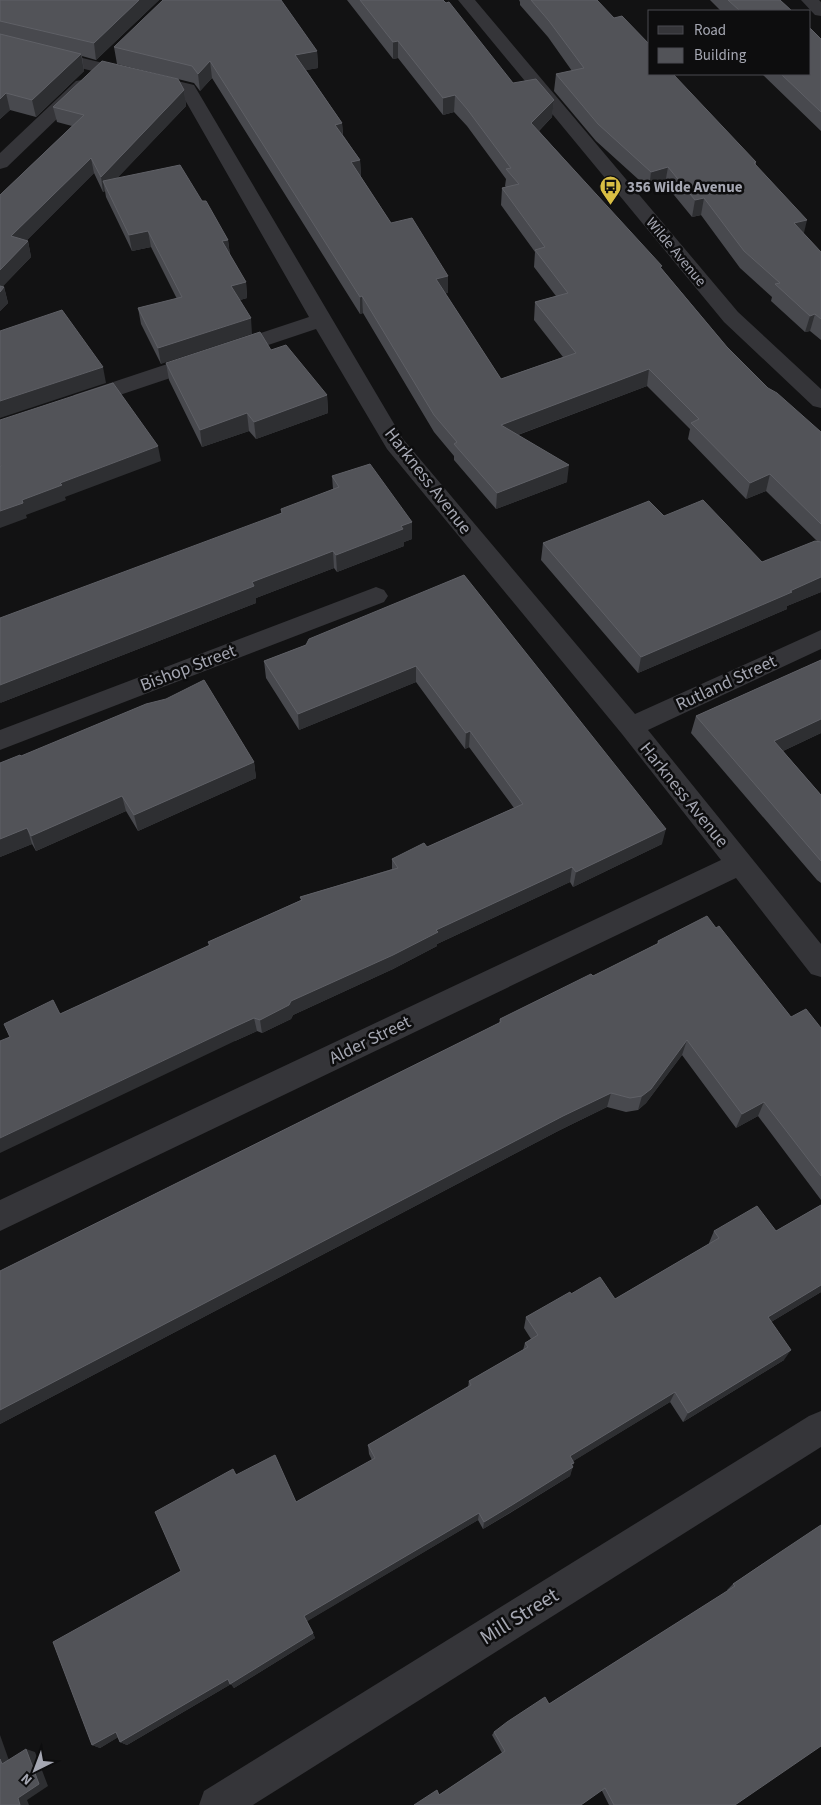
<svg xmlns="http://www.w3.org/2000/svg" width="821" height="1805" font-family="'Source Sans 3',sans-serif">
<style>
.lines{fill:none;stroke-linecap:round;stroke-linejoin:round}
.street{fill:#353539;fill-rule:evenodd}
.wall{fill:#48494e}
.shaded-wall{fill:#2e2f32}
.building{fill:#525358;stroke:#5f6066}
.labels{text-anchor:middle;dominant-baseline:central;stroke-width:5;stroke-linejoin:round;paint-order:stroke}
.far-poi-label{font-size:15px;font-weight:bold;fill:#a5a7b2;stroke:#0d0d0e;text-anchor:start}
.far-street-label{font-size:15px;fill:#a5a7b2;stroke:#0d0d0e}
.street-label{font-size:18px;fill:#a5a7b2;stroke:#0d0d0e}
.near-street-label{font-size:21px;fill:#a5a7b2;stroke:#0d0d0e}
</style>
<rect width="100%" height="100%" fill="#121213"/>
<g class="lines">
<g class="street">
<path d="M458,0H475L738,312L821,389V408L813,406L724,322Z"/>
<path d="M801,0H819L821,2V16L815,15Z"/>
<path d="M0,38L194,85L403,439L635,714L821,630V649L648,730L821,944V977L811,974L736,878L0,1231V1200L721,860L622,734L387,449L316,329L90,405L82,407L74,405L71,400L74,395L309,317L181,93L0,48Z"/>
<path d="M82,80L88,81L91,85L88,89L7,167L0,169V153L76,81Z"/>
<path d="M376,587L384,590L388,596L384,602L0,750V730Z"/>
<path d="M821,1411V1447L253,1805H199L204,1791L809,1416Z"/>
</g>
</g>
<g class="wall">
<path d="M0,0H159L96,60L82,56L84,71L36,117L10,110L0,119Z"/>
<path d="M347,0H443L513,83L554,100L552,117L539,131L662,269L727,347L768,388L821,432V592L787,606V609L638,673L541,560L543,543L664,516L762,562L817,541L766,491L746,499L688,439L690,429L647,386L518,435L567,482L496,509L454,460V456L434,432L363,313L360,314L212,78L200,91L194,83L117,64L114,47L317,51L318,68L306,70L342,123L343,135L360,160L361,177L391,223L448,293H445L501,379L563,357L534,320L535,302L556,296L534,267L535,252L501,205L502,188L506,187L505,186L506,179L467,126L454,112L443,115L398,58L393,59Z"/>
<path d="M519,0H597L650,74L756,162V165L804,234L821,252V340L810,331L805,332L771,301L772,297L740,268L701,215L692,217L665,184L649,189L596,141L554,91L556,74L572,71L548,37L520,5V2Z"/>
<path d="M710,0H780L792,11H721Z"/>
<path d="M821,39V131L762,74H810Z"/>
<path d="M184,90L186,106L117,178L202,201L228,240L230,255L246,282L247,298L240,300L161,364L141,324L138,308L177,299L151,247L132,251L106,197L105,191L103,192L94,173L26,241H28L31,257L2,287H4L8,303L0,311V195L72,126L57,122L53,107Z"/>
<path d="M271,350L327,395L328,413L256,439L249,431L202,447L169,380L166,363Z"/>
<path d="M332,476L412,522V539L404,542V546L337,572L334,568L256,598V603L0,703L281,513L333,489Z"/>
<path d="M464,575L662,844L573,887L570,882L437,944V946L393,969L293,1015L291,1019L262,1033L257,1031L235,1041L60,1014L209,946L208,942L301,900L300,897L392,869V859L427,847L514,808L469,747L465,749L416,682L299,730L266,678L264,661L306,645Z"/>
<path d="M821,660V733L783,751L821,795V883L817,880L691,733L696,716Z"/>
<path d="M21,756L254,762L256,778L138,831L126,811L36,851L32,844L0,857V763Z"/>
<path d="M716,928L791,1017L821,1028V1200L758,1116L736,1128L682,1055L646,1103L638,1110L626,1112L607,1107L560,1130L0,1424V1271L499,1023L500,1019L593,976L657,944L658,941Z"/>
<path d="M821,1205V1292L771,1322L784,1360L683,1422L670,1402L573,1461L570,1476L510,1513L483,1529L478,1520L307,1621L315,1638L234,1688L231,1684L127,1745L120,1742L118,1737L100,1748L92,1745L181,1571L236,1475L296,1502L372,1460L369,1454L368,1445L468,1387L469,1381L523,1350L525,1343L531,1339L524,1328L526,1317L571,1294L615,1299L709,1244V1243L714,1231H776Z"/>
<path d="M779,1553L735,1805H609L602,1791L439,1795L502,1753L492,1735L494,1732L549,1704L728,1591L727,1590L733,1584Z"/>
</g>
<g class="shaded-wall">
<path d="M139,0H159L96,60L94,43Z"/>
<path d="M398,41V58L393,59V42Z"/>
<path d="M317,51L318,68L296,72L295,55Z"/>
<path d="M81,54L84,71L36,117L32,100Z"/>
<path d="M210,61L212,78L200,91L198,74Z"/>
<path d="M184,90L186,106L107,189L103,181L105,191L103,192L101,177Z"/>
<path d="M6,93L10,110L0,119V99Z"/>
<path d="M455,95L454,112L443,115V98Z"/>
<path d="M554,100L552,117L530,140L531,123Z"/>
<path d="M342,123L343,140L335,125Z"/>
<path d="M91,158L94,173L15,252L11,236Z"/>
<path d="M360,160L361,177L351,162Z"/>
<path d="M668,167L665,184L649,189L651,172Z"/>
<path d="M704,198L701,215L692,217L695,200Z"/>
<path d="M807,220L803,237L794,223Z"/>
<path d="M148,231L151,247L132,251L129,235Z"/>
<path d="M228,240L230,256L222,241Z"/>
<path d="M28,241L31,257L0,289V270Z"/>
<path d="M448,276V293L435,296L436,279Z"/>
<path d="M246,282L247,298L233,302L231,286Z"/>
<path d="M4,287L8,303L0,311V292Z"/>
<path d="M362,296L363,313L360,314V297Z"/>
<path d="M815,314L810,331L805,332L810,316Z"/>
<path d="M251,318L252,334L161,364L158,348Z"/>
<path d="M103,367L106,383L0,418V401Z"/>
<path d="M649,369L647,386L499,442L501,425Z"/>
<path d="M327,395L328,413L256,439L254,422Z"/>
<path d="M247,413L249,431L202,447L200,430Z"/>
<path d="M158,446L161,461L65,497L66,500L26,515L27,518L0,528V511L22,500L60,483Z"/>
<path d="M569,465L567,482L496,509L497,493Z"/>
<path d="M770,474L766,491L746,499L750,483Z"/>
<path d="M412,522V539L404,542V546L337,572L336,555L401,526Z"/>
<path d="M333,551L334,568L256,598V603L0,703V685L252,582Z"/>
<path d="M821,577V592L787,606V609L638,673L641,657Z"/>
<path d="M416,666V682L299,730L298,714Z"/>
<path d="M821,719V733L768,758L774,741Z"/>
<path d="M470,731L469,747L465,749L466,733Z"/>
<path d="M254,762L256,778L138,831L134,815Z"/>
<path d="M122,796L126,811L36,851L31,836Z"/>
<path d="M27,828L32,844L0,857V839Z"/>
<path d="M666,829L662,844L573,887L576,872Z"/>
<path d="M572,867L570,882L437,944V946L393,969L293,1015L291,1019L262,1033L260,1020L291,1001L436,930Z"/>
<path d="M254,1018L257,1031L235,1041L0,1153V1138L232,1028Z"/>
<path d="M687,1040L682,1055L646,1103L638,1110L642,1096Z"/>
<path d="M611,1093L607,1107L560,1130L0,1424V1410L563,1116Z"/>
<path d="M764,1102L758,1116L736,1128L742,1114Z"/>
<path d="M821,1285V1292L761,1328L768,1317Z"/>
<path d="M791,1350L784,1360L683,1422L688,1413Z"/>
<path d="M675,1392L670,1402L567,1465L570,1456Z"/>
<path d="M574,1463L572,1468L573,1467L570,1476L483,1529L484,1522Z"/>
<path d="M479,1513L478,1520L306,1622L304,1616Z"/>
<path d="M313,1633L315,1638L234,1688L231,1684L127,1745L120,1742L228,1679Z"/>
<path d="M116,1732L122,1735L100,1748L92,1745Z"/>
<path d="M0,1735L11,1766L2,1764L0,1759Z"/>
<path d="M26,1749L35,1752L48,1786L27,1800L29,1805H20L18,1798Z"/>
</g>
<g class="building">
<path d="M0,0H139L94,43L0,21Z"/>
<path d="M163,0H281L317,51L295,55L342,123L335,125L360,160L351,162L391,223L412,218L448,276L436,279L501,379L576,353L535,302L568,293L535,250L545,247L502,188L519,184L506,169L511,168L467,109L455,95L443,98L398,41L393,42L360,0H443L446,3L449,2L513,83L536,79L554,100L531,123L662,266L660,267L727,347L768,388L777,393L821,432V524L770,474L750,483L691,423L699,419L649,369L501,425L569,465L497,493L454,444L457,442L434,415L362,296L360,297L210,61L198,74L192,66L114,47Z"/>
<path d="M531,0H597L614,18L622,16L650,45V74H673L756,162L754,163L807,220L794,223L821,252V319L815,314L810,316L775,284L780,283L744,251L704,198L695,200L668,167L651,172L598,124L556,74L584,68L549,21Z"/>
<path d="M728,0H780L792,11H740Z"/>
<path d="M810,28L821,39V112L781,74H810Z"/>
<path d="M0,34L81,54L32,100L6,93L0,99Z"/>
<path d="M102,61L178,79L184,90L101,177L91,158L11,236L28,241L0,270V195L84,115L53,107Z"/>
<path d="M180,165L202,201H206L228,240L222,241L246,282L231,286L251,318L158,348L138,308L182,297L148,231L129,235L103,181Z"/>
<path d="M0,286L4,287L0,292Z"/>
<path d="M62,310L103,367L0,401V331Z"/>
<path d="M260,332L271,350L286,345L327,395L254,422L247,413L200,430L166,363Z"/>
<path d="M113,383L158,446L60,483L62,485L22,500L23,503L0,511V466H1L0,464V420Z"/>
<path d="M370,464L412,522L401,526L403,529L336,555L333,551L294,566L252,582L254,586L0,685V618L282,513L281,509L339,487L332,476Z"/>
<path d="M703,500L762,562L815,541L821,542V577L790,591L792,592L641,657L543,543L649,501L664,516Z"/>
<path d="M464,575L666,829L576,872L572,867L436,930L438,932L393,955L291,1001L289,1005L260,1020L254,1018L232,1028L0,1138V1041L10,1037L4,1024L53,1000L60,1014L210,945L208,942L302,900L300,897L398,868L392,859L424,843L427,847L523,804L470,731L466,733L416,666L298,714L264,661L306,645L309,639Z"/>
<path d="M821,660V719L774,741L821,795V861L696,716Z"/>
<path d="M204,680L254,762L134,815L122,796L31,836L27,828L0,839V763L20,755L21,756L146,704L166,699Z"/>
<path d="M707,916L716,928L719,926L791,1017L806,1009L821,1028V1176L764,1102L742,1114L687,1040L651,1089L642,1096L630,1098L611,1093L563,1116L0,1410V1271L501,1022L500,1019L591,974L593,976L659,943L658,941Z"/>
<path d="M821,1205V1285L768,1317L791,1350L688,1413L675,1392L570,1456L574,1463L571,1464L573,1467L512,1505L484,1522L479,1513L304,1616L313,1633L230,1684L228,1679L120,1742L116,1732L92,1745L53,1642L181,1571L155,1512L233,1469L236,1475L275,1455L296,1502L375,1458L368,1445L471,1385L469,1381L528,1347L525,1343L538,1335L526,1317L570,1292L571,1294L600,1277L615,1299L719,1238L714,1231L757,1206L776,1231Z"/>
<path d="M821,1525V1746L735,1805H614L605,1788L581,1805H414L437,1790L439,1795L505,1751L494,1732L507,1722L545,1697L549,1704L735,1586L733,1584L779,1553Z"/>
<path d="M26,1749L39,1784L18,1798L20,1805H0V1759L2,1764Z"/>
</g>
<defs>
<symbol id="bus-pin" viewBox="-11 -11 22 30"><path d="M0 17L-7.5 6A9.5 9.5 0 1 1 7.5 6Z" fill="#d9be44" stroke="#0d0d0e"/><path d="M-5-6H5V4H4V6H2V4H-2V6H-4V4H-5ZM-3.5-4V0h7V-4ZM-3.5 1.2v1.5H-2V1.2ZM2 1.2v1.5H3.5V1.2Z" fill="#111"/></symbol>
</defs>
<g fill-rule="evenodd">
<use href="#bus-pin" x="598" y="174" width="25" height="34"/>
</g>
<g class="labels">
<g class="far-poi-label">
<text x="627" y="187">356 Wilde Avenue</text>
</g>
<g class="far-street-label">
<text transform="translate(676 252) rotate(50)">Wilde Avenue</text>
</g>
<g class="street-label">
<text transform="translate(428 481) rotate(52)">Harkness Avenue</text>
<text transform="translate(188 668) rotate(-21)">Bishop Street</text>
<text transform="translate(726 683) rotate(-25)">Rutland Street</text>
<text transform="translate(684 795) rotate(51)">Harkness Avenue</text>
<text transform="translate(370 1040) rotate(-26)">Alder Street</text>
</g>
<g class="near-street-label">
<text transform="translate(519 1616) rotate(-32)">Mill Street</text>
</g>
</g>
<rect x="648" y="10" width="162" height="65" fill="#0d0d0e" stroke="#4a4b50"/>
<rect x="658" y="26" width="25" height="8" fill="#353539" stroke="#4a4b50"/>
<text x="694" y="35" font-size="15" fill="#a5a7b2">Road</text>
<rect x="658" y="48" width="25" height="15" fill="#525358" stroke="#4a4b50"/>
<text x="694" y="60" font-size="15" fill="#a5a7b2">Building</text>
<g transform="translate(35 1770) rotate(222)" stroke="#0d0d0e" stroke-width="4" paint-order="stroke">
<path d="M0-4L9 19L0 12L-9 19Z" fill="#a5a7b2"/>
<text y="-8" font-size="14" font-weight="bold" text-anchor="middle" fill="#a5a7b2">N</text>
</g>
</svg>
